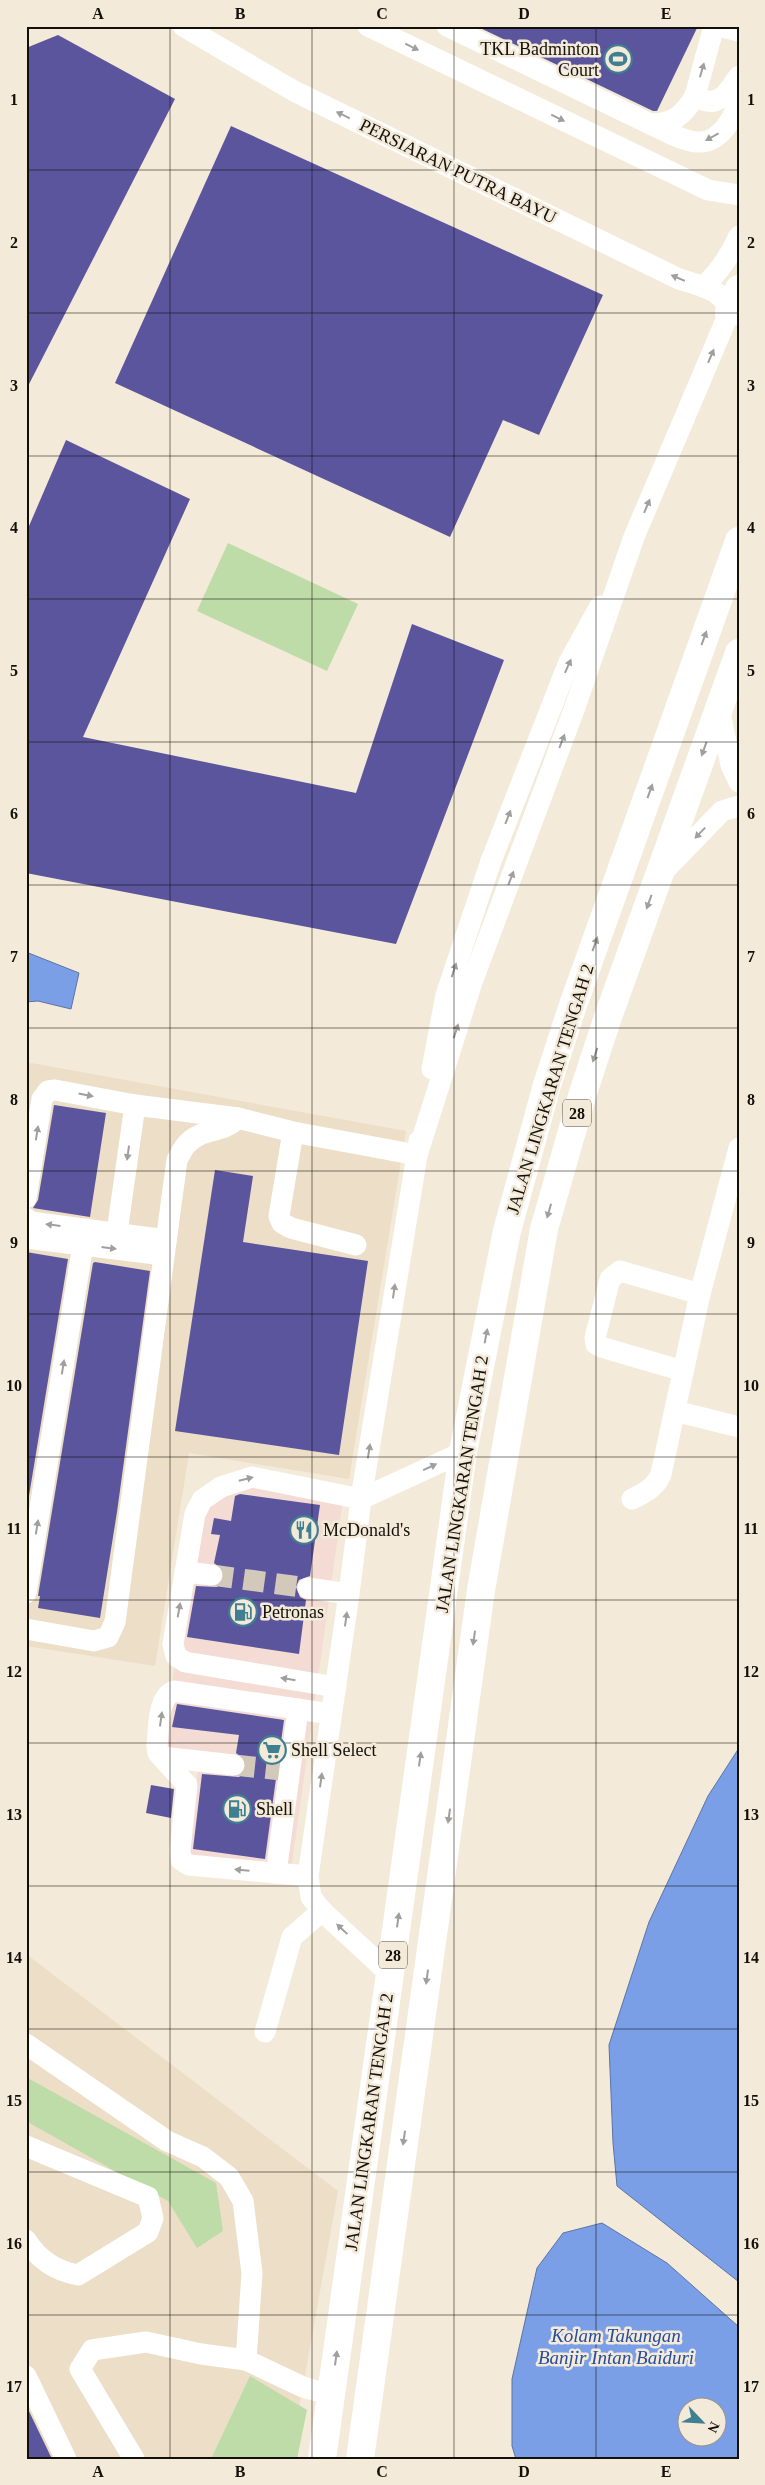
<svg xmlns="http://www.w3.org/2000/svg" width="765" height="2485" font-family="'Times New Roman',serif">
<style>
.commercial{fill:#f4dbd3}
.built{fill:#eddec7}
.green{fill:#bddca7}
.water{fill:#7a9fe7;stroke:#5b74a5;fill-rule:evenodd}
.building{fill:#5a559d}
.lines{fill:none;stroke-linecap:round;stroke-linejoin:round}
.minor-tunnel{stroke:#d2c9ba;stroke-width:21;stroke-dasharray:21 11;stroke-linecap:butt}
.minor{stroke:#fff;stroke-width:21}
.highway{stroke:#fff;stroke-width:28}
.oneway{fill:#a19f9d}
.grid{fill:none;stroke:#13100a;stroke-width:1;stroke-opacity:0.55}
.labels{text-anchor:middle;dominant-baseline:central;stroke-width:5;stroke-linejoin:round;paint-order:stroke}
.shield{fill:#f4ead9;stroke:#565148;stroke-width:1}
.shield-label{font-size:16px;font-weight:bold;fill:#13100a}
.poi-label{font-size:18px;fill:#13100a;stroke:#f4ead9;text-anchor:start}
.street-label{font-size:18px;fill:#13100a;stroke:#f4ead9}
.water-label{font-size:19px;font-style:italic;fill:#254c9f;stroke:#f4ead9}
.neatline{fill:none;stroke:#13100a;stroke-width:2}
.grid-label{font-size:16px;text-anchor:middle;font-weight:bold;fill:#13100a}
</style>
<rect width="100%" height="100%" fill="#f4ead9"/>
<path class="commercial" d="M252,1482L343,1500L291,1870L186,1858L200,1757L162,1748L191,1563L206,1503Z"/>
<g class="built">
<path d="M26,1062L406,1131L349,1479L189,1453L155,1666L26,1646Z"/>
<path d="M26,1954L338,2191L290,2459H26Z"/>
</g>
<g class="green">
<path d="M228,543L358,604L327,671L197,611Z"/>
<path d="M26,2077L216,2183L223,2231L197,2248L168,2201L26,2121Z"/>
<path d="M250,2376L307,2410L297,2459H211Z"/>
</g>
<g class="water">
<path d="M26,952L79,973L71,1009L38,1001L26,1002Z"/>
<path d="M739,1748V2282L617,2186L613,2143L609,2045L649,1922L708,1796Z"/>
<path d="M602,2223L667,2263L739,2327V2459H516L512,2446V2379L537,2268L563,2233ZM688,2408H718V2438H688Z"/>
</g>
<g class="building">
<path d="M476,26H698L657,111H653Z"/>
<path d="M58,35L175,99L26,390V48Z"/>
<path d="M231,126L603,295L539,435L503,420L450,537L115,383Z"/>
<path d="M66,440L190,499L83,737L356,793L412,624L504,660L396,944L26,873V533Z"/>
<path d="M54,1105L106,1113L90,1217L33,1208L38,1200Z"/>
<path d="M215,1170L253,1176L243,1242L368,1261L339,1455L175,1431Z"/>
<path d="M26,1252L68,1259L26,1514Z"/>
<path d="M95,1262L150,1271L117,1512L100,1618L38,1608L40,1596H38L93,1263Z"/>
<path d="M240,1494L320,1505L310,1576L299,1580L296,1587L300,1597L306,1600L299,1654L187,1637L196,1586L217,1587L224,1577L223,1570L214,1563L220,1535L211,1534L214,1518L231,1521L235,1496Z"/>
<path d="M177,1704L284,1720L265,1859L193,1849L202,1774L239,1777L244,1773L246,1766L245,1760L236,1753L239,1735L172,1727Z"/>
<path d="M151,1785L174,1789L171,1818L146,1813Z"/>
<path d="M26,2405L52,2459H26Z"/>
</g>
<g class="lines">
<g class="minor-tunnel">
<path d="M212,1575L308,1588"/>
<path d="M234,1765L281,1770"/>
</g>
<g class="minor">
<path d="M183,26L294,91L679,279C700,286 725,289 729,313L634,537L575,707L472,982L417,1155L361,1499L252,1477L221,1487L202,1500L195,1514L173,1644L176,1656L185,1662L336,1687"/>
<path d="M368,26L708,190L739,195"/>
<path d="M447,26L673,135C681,138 691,143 700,142C720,142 735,117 739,99"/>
<path d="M714,26L695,96C717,110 726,95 739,76"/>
<path d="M718,26L739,31"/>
<path d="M650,124C673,124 683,116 695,96"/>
<path d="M703,287C719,272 730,257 739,236"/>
<path d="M719,709L731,765L739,782"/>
<path d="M663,872L722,811L739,806"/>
<path d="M432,1069L446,995L491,861L569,662L600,606"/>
<path d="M293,1132L279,1216L282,1223L291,1228L356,1245"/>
<path d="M26,1198L42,1099L48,1091L55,1090L135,1105L238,1118L293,1132L417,1155L419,1141"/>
<path d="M26,1218L31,1222L166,1240"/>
<path d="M117,1232L135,1105"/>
<path d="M26,1238L164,1255"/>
<path d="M683,1371L601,1347L596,1344L595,1338L610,1279L620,1271L700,1294"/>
<path d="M675,1411L739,1427"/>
<path d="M632,1499C646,1492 655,1488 661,1474L700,1294L739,1148"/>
<path d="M185,1572L212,1575"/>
<path d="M308,1588L349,1594"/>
<path d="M26,1593L83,1245"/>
<path d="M26,1629L94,1641L108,1637L115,1622L177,1160C180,1155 183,1147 188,1143C202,1128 222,1134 238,1118"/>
<path d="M162,1757L234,1765"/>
<path d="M276,1873L298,1709"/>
<path d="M308,1876L189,1865L181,1860L180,1850L187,1785L158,1753L157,1746C159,1729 157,1698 174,1691L331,1714"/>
<path d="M390,1974L322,1911L311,1897L308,1876L349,1594L361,1499L463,1452"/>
<path d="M265,2032L292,1937L322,1911"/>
<path d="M26,2044L167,2141L203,2157L229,2177L243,2201L252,2273L246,2360"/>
<path d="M26,2146L148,2197L153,2218L148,2232L78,2275C56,2271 38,2259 26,2240"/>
<path d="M26,2376L66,2459"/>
<path d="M134,2459L80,2369L92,2350L146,2342L201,2354L246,2360L303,2387L331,2395"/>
</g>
<g class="highway">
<path d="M729,313L739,289"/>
<path d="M322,2459L463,1452L507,1231L547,1085L572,1008L739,541"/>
<path d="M360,2459L481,1590L544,1229L583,1093L608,1017L739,653"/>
</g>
</g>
<defs><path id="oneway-solid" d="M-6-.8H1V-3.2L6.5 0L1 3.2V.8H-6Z" transform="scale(1.25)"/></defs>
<g class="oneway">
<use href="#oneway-solid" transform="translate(412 47) rotate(26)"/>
<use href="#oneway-solid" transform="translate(702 70) rotate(-74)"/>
<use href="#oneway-solid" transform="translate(343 115) rotate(-154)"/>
<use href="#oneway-solid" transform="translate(558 118) rotate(26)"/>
<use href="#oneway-solid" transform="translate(712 137) rotate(151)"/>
<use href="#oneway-solid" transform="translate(678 278) rotate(-157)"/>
<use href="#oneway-solid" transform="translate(711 356) rotate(-67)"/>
<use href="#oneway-solid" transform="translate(647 506) rotate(-67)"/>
<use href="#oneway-solid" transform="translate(704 638) rotate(-70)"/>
<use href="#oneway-solid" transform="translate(568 666) rotate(-66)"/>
<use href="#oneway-solid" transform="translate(562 741) rotate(-69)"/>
<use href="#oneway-solid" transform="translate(704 749) rotate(110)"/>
<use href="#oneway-solid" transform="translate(650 791) rotate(-70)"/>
<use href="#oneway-solid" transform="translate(508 817) rotate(-69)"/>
<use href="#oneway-solid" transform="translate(700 833) rotate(134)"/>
<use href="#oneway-solid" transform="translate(511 878) rotate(-69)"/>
<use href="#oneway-solid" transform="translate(649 902) rotate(110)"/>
<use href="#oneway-solid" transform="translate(595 944) rotate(-70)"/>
<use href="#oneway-solid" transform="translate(454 970) rotate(-72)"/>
<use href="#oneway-solid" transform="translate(456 1031) rotate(-72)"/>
<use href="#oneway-solid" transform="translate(595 1055) rotate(108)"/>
<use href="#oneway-solid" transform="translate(86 1095) rotate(11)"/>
<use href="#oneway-solid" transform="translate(37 1133) rotate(-81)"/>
<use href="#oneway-solid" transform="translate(128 1153) rotate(98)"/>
<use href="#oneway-solid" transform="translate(549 1211) rotate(106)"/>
<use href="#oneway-solid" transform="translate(53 1225) rotate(-173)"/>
<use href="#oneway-solid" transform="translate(109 1248) rotate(7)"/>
<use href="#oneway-solid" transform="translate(394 1291) rotate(-82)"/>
<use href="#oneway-solid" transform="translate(486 1336) rotate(-79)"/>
<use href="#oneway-solid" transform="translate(63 1367) rotate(-81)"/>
<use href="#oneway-solid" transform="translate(369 1451) rotate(-81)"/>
<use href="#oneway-solid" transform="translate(430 1467) rotate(-25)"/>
<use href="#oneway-solid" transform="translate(246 1479) rotate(-14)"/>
<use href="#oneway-solid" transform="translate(37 1527) rotate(-81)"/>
<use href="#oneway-solid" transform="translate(179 1610) rotate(-80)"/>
<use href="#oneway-solid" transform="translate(346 1619) rotate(-82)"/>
<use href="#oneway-solid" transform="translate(474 1638) rotate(98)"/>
<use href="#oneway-solid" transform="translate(288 1679) rotate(-171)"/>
<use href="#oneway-solid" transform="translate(161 1719) rotate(-82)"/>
<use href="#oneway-solid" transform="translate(420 1759) rotate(-82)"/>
<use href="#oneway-solid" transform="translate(321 1780) rotate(-82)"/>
<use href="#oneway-solid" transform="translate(449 1816) rotate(98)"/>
<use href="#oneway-solid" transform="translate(242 1870) rotate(-175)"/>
<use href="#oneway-solid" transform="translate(398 1920) rotate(-82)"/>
<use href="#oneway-solid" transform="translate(342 1929) rotate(-137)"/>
<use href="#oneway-solid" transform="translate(427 1977) rotate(98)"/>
<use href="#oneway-solid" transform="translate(404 2138) rotate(98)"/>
<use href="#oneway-solid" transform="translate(336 2358) rotate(-82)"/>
</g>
<path class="grid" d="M170,26V2459M312,26V2459M454,26V2459M596,26V2459M26,170H739M26,313H739M26,456H739M26,599H739M26,742H739M26,885H739M26,1028H739M26,1171H739M26,1314H739M26,1457H739M26,1600H739M26,1743H739M26,1886H739M26,2029H739M26,2172H739M26,2315H739"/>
<defs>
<symbol id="stadium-ring" viewBox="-11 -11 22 22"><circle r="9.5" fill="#f4ead9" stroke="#3f7f92" stroke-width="1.5"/><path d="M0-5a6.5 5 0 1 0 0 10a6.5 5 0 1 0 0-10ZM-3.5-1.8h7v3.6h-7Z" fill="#3f7f92"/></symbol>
<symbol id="restaurant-ring" viewBox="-11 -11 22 22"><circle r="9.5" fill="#f4ead9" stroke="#3f7f92" stroke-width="1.5"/><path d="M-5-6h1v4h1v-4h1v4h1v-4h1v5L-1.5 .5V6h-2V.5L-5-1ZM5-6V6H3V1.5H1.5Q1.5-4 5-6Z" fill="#3f7f92"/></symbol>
<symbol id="fuel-ring" viewBox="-11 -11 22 22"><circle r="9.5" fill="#f4ead9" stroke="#3f7f92" stroke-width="1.5"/><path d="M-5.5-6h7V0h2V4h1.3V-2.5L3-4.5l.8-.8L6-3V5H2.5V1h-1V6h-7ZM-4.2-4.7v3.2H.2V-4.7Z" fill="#3f7f92"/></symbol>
<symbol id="supermarket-ring" viewBox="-11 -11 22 22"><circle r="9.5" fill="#f4ead9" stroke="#3f7f92" stroke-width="1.5"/><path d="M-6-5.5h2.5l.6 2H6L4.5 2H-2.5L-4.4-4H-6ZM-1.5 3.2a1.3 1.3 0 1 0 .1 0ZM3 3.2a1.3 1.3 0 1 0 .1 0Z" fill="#3f7f92"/></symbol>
</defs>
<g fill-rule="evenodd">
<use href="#stadium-ring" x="602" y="43" width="32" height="32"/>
<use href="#restaurant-ring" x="288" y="1514" width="32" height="32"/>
<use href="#fuel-ring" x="227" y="1596" width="32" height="32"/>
<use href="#supermarket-ring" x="256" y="1734" width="32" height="32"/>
<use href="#fuel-ring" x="221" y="1793" width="32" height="32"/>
</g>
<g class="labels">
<g class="shield">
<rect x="563" y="1099.5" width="28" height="27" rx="4"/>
<rect x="379" y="1941.5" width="28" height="27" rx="4"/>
</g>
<g class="shield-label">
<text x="577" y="1113">28</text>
<text x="393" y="1955">28</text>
</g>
<g class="poi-label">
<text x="599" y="49" text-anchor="end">TKL Badminton<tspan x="599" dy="21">Court</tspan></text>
<text x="323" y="1530">McDonald's</text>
<text x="262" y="1612">Petronas</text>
<text x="291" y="1750">Shell Select</text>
<text x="256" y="1809">Shell</text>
</g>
<g class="street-label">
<text transform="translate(458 171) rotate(26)">PERSIARAN PUTRA BAYU</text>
<text transform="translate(550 1089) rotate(-73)">JALAN LINGKARAN TENGAH 2</text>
<text transform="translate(462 1484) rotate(-81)">JALAN LINGKARAN TENGAH 2</text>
<text transform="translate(369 2122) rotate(-82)">JALAN LINGKARAN TENGAH 2</text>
</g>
<g class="water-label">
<text x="616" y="2335">Kolam Takungan<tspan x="616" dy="22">Banjir Intan Baiduri</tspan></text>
</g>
</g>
<rect width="765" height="2485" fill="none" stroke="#f4ead9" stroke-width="55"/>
<g transform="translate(702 2422) rotate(115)"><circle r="24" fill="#f4ead9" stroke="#9a9386"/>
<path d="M0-4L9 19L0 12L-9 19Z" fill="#3f7f92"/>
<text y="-8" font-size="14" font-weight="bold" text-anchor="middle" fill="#13100a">N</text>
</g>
<rect x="28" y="28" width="710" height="2430" class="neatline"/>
<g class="grid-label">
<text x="98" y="19">A</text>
<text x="240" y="19">B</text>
<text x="382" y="19">C</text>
<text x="524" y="19">D</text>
<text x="666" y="19">E</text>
<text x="14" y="105">1</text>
<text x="751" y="105">1</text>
<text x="14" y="248">2</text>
<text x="751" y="248">2</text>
<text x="14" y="391">3</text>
<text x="751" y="391">3</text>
<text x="14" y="533">4</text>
<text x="751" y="533">4</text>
<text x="14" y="676">5</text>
<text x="751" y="676">5</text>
<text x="14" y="819">6</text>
<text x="751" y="819">6</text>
<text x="14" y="962">7</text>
<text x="751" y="962">7</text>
<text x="14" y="1105">8</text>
<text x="751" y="1105">8</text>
<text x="14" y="1248">9</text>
<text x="751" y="1248">9</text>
<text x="14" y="1391">10</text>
<text x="751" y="1391">10</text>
<text x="14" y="1534">11</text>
<text x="751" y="1534">11</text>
<text x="14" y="1677">12</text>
<text x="751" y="1677">12</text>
<text x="14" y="1820">13</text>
<text x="751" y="1820">13</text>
<text x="14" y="1963">14</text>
<text x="751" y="1963">14</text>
<text x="14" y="2106">15</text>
<text x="751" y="2106">15</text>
<text x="14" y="2249">16</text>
<text x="751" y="2249">16</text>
<text x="14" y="2392">17</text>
<text x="751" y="2392">17</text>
<text x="98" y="2477">A</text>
<text x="240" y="2477">B</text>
<text x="382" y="2477">C</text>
<text x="524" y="2477">D</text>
<text x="666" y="2477">E</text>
</g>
</svg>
